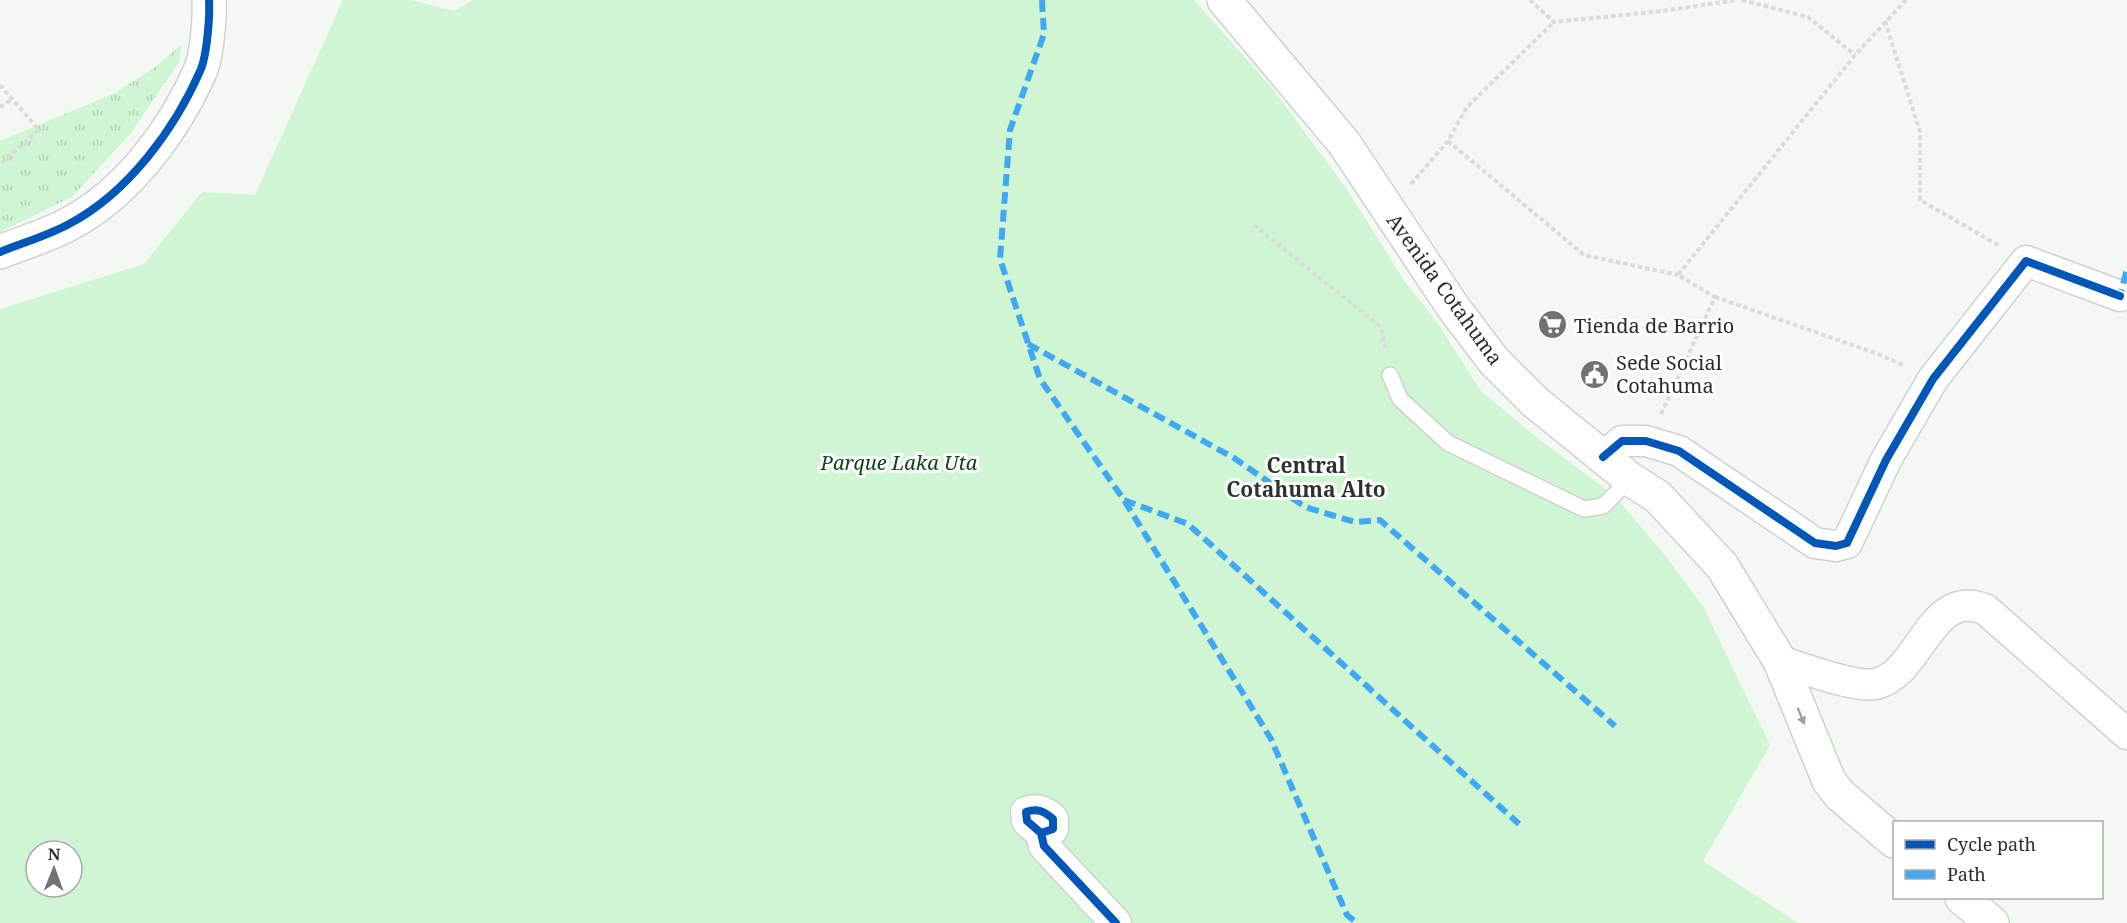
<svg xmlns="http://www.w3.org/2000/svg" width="2127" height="923" font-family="'Noto Serif',serif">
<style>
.grass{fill:url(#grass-tufts)}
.park{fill:#cff5d2;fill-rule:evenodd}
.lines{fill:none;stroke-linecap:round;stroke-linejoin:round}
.lane-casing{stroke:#cfd3cf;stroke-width:18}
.street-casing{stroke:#cfd3cf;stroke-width:33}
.secondary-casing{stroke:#cfd3cf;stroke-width:36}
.path{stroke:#dadbda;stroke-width:4;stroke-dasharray:4.5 3;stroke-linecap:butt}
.lane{stroke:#fdfefd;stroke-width:15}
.street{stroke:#fdfefd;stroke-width:30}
.secondary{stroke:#fdfefd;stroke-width:33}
.quiet{stroke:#3fa9f5;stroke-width:6;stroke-dasharray:12 6;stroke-linecap:butt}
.cycleway-casing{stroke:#fff;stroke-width:11}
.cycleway{stroke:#0057b8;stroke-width:8}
.oneway{fill:#9ea09e}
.labels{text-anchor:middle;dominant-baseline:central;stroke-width:6;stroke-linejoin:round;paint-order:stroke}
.street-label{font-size:20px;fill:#2a2c2a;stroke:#fff}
.poi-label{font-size:20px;fill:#2a2c2a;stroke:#fff;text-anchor:start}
.park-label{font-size:20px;font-style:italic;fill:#0e4218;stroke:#fff}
.neighbourhood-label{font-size:21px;font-weight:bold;fill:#2c322c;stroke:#fff}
</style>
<defs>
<pattern id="grass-tufts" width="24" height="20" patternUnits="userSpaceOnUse" patternTransform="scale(1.5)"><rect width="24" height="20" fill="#cff5d2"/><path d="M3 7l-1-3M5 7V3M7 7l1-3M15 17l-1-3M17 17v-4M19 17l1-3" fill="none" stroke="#b2d2b4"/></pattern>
</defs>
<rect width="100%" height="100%" fill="#f3f8f3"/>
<path class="grass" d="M182,44L179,62L131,133L72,197L0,232V141L115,93L154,68Z"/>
<path class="park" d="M343,0H411L454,11L473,0H1194L1272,88L1346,188L1405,282L1436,321L1481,391L1536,437L1614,495L1664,554L1704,608L1770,745L1703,861L1798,923H0V309L144,264L202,192L255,195ZM36,851H72V887H36Z"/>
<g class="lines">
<defs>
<path id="lane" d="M1390,375L1400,399L1448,443L1584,509L1603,506L1630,479"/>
<g id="street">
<path d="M1603,457L1622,441H1646L1679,451L1815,543L1836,546L1847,543L1886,460L1933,379L2026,261L2120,296"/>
<path d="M1780,661C1802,668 1855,688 1875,684C1921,675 1929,587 1985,609L2127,734"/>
<path d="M1041,833L1053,829V819C1044,811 1037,808 1026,812L1027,821L1041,833L1044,846L1116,923"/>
</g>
<g id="secondary">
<path d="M1224,0L1344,143L1453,307L1494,361L1535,402L1630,479L1658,497L1722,566L1780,661L1829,781L1840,795L1894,841"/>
<path d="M0,252C22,243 47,236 69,224C128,193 175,129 201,69C207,54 210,16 209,0"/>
<path d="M1962,898L1992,923"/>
</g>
</defs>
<use href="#lane" class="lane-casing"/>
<use href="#street" class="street-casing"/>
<use href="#secondary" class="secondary-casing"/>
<g class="path">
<path d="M1530,0L1554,22L1654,12L1737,0"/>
<path d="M1742,0L1808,17L1855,55"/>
<path d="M1885,21L1920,132V200L2000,246"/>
<path d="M0,85L39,130L0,165"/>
<path d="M0,107L12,99"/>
<path d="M1448,141L1584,255L1678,275"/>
<path d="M1411,184L1448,141L1467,107L1554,22"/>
<path d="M1254,225L1381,327L1386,351"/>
<path d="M1715,297L1878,354L1905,366"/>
<path d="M1661,414L1715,297L1678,275L1855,55L1906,0"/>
</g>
<use href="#lane" class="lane"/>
<use href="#street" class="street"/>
<use href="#secondary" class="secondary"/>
<g class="quiet">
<path d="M1042,0L1044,34L1010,130L1000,259L1040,379L1124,500L1271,739L1347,915L1357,923"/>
<path d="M2125,296H2120L2127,269"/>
<path d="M1028,344L1234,458L1305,507L1355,522L1380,520L1615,726"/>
<path d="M1124,500L1188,524L1519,824"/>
</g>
<defs>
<g id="cycleway">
<path d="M0,252C22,243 47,236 69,224C128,193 175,129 201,69C207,54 210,16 209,0"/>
<path d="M1603,457L1622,441H1646L1679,451L1815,543L1836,546L1847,543L1886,460L1933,379L2026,261L2120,296"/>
<path d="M1041,833L1053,829V819C1044,811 1037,808 1026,812L1027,821L1041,833L1044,846L1116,923"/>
</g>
</defs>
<use href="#cycleway" class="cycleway-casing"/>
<use href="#cycleway" class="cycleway"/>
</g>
<defs><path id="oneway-solid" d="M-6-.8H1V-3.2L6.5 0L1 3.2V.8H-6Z" transform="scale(1.5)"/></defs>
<use class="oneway" href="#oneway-solid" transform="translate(1801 716) rotate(68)"/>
<defs>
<symbol id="supermarket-disc" viewBox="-11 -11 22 22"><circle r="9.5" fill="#707370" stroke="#fff"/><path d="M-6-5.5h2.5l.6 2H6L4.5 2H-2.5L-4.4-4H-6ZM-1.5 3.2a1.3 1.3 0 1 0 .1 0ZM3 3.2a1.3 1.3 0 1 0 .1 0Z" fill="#fff"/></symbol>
<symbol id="civic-disc" viewBox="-11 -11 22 22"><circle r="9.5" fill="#707370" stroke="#fff"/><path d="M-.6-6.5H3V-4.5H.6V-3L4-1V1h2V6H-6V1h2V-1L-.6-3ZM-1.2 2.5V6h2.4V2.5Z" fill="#fff"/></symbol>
</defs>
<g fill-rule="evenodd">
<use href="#supermarket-disc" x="1536" y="308" width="33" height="33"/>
<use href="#civic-disc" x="1578" y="358" width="33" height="33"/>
</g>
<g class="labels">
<g class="street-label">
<text transform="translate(1445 289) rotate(54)">Avenida Cotahuma</text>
</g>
<g class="poi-label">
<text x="1574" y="325">Tienda de Barrio</text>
<text x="1616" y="362">Sede Social<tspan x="1616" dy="23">Cotahuma</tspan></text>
</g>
<g class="park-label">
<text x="899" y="462">Parque Laka Uta</text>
</g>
<g class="neighbourhood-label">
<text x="1306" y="465">Central<tspan x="1306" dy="24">Cotahuma Alto</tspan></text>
</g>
</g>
<rect x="1893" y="821" width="210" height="78" fill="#ffffff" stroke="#aaabaa" stroke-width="1.5"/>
<rect x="1905" y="840" width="30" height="9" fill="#0057b8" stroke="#aaabaa" stroke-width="1.5"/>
<text x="1947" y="851" font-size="18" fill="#2a2c2a">Cycle path</text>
<rect x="1905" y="870" width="30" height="9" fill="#3fa9f5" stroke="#aaabaa" stroke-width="1.5"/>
<text x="1947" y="881" font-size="18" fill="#2a2c2a">Path</text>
<g transform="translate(54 869) rotate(1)"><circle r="28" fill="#ffffff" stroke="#aaabaa" stroke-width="1.5"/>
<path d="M0-4.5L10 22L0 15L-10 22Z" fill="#707370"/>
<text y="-9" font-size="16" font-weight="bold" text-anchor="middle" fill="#2a2c2a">N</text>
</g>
</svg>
